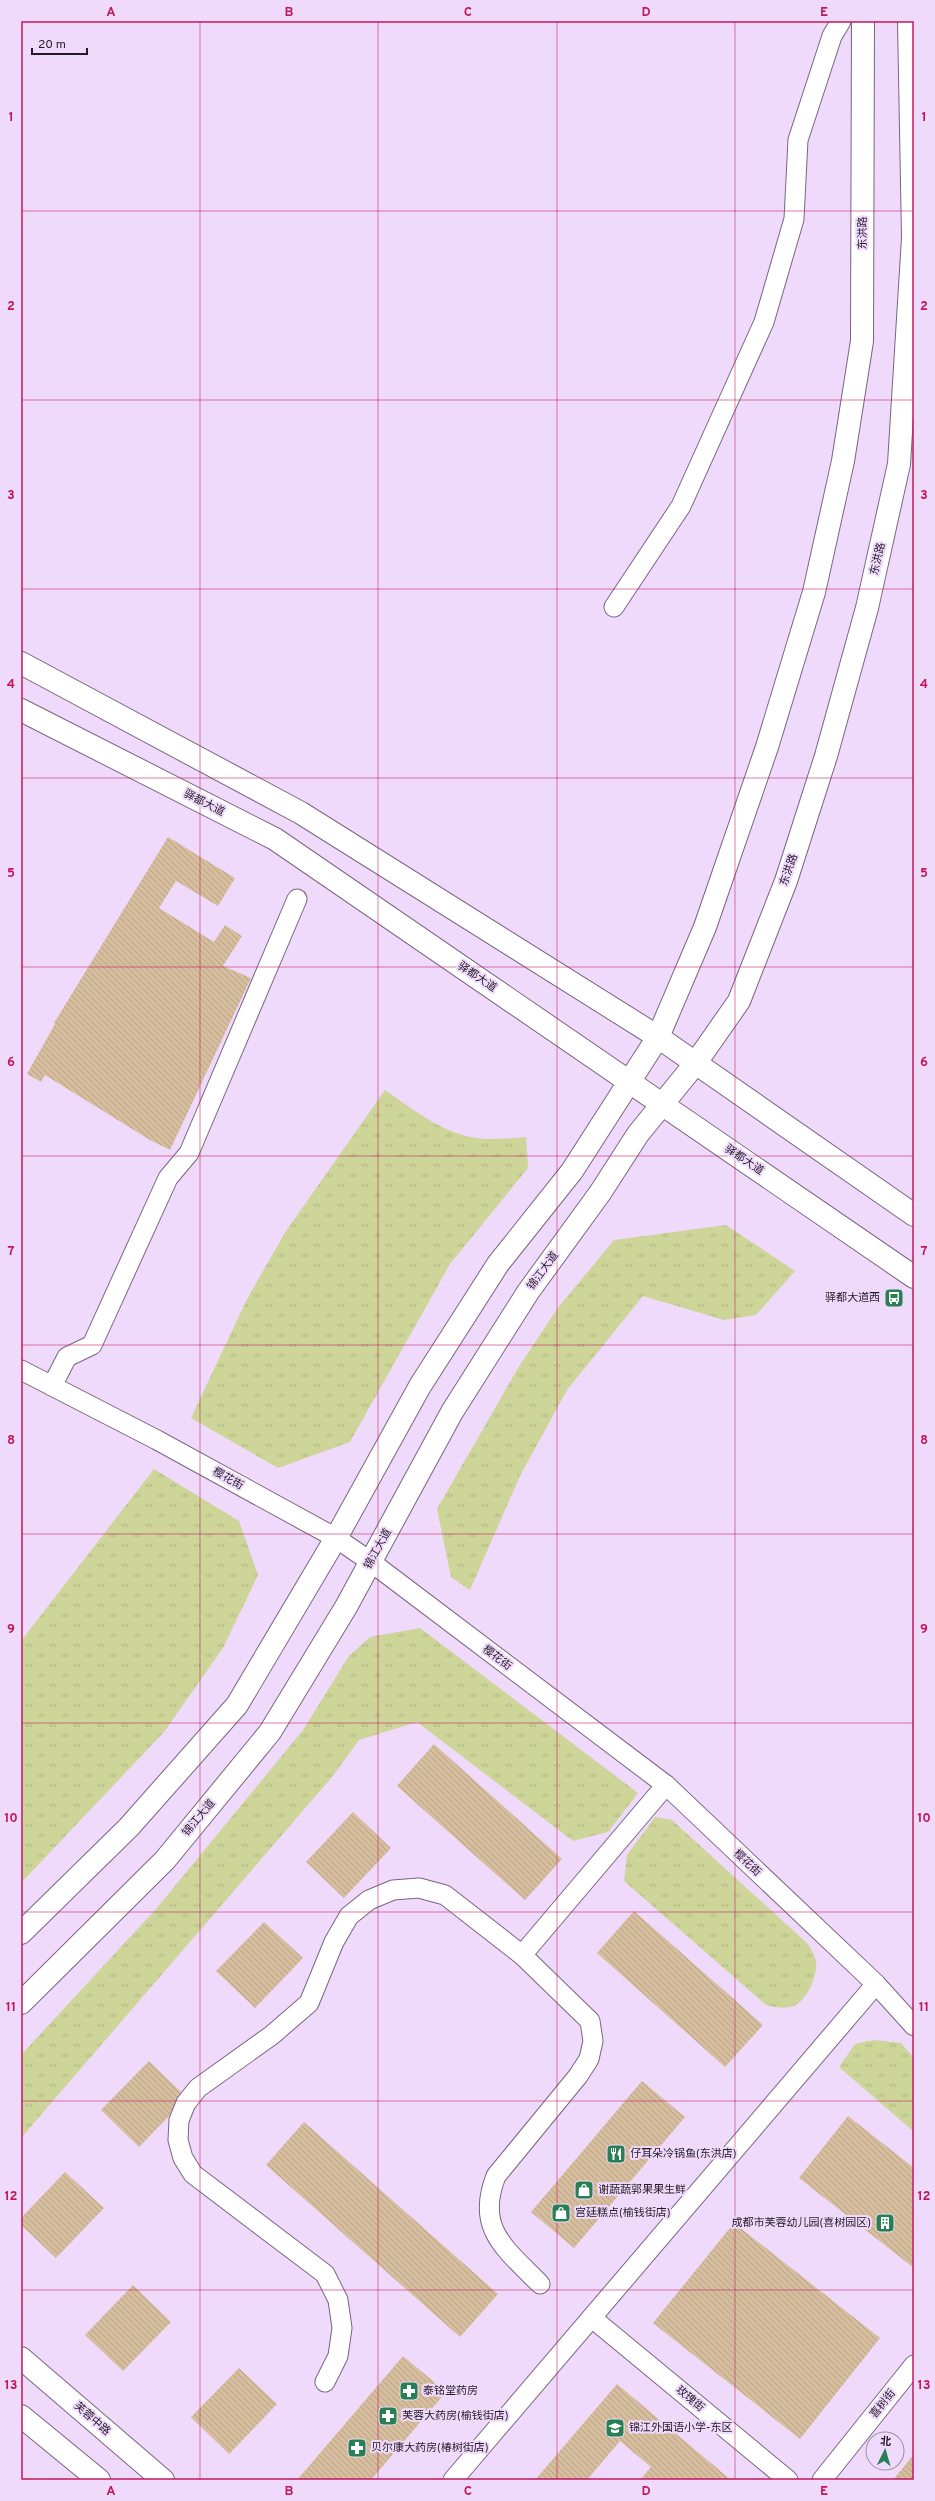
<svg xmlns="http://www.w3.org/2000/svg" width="935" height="2501" font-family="Overpass,'Noto Sans SC',sans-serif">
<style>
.park{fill:url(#park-tufts)}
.building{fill:url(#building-back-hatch)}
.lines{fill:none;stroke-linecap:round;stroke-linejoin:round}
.street-casing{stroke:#796582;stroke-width:21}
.secondary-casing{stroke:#796582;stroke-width:24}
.primary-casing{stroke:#796582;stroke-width:24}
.street{stroke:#fff;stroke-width:19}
.secondary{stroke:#fff;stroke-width:22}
.primary{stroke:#fff;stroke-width:22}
.grid{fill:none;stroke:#c2185b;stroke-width:1;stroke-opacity:0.55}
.labels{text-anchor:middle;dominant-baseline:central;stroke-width:4;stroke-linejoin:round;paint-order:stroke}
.street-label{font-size:11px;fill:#231b27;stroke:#f0dafb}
.poi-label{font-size:11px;fill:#231b27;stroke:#f0dafb;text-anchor:start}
.neatline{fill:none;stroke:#c2185b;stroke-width:1.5}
.grid-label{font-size:13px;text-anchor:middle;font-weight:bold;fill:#c2185b}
</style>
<defs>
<pattern id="park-tufts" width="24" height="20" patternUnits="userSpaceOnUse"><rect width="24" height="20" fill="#cdd599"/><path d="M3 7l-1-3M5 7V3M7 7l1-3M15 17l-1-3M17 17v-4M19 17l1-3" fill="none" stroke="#b0b684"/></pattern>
<pattern id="building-back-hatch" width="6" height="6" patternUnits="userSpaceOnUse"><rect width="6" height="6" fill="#d6bd9e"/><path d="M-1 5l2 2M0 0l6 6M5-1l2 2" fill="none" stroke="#b7a288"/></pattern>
</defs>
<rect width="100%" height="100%" fill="#f0dafb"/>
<g class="park">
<path d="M385,1090C416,1111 446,1137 486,1139C499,1139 513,1138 526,1137L528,1168L450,1264L350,1442L278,1468L191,1418L247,1299L286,1231Z"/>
<path d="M726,1225L795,1271L756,1315L724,1320L643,1296L567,1390L520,1476L470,1590L451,1577L437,1509L518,1368L557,1309L614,1240Z"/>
<path d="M154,1469L239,1521L258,1575L223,1648L164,1732L21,1883V1641Z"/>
<path d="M420,1628L638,1793L608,1832L573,1841L417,1722L359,1740L332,1777L21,2138V2055L156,1909L303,1730L349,1656L370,1637Z"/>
<path d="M655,1817L672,1820L808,1944C811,1949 815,1956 816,1961C818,1975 808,1998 796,2005C787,2010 775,2007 766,2005L624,1881L627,1855Z"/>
<path d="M874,2040L901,2043L914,2058V2132L839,2067L855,2044Z"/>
</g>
<g class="building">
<path d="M168,837L235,878L218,906L176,881L159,908L214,942L225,925L242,936L223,966L251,978L170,1150L150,1140L45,1075L41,1082L27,1074L55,1024L54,1023Z"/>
<path d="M434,1744L562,1859L525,1900L397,1786Z"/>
<path d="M353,1812L391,1848L344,1898L306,1862Z"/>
<path d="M634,1911L763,2025L725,2067L597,1953Z"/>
<path d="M264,1922L303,1958L255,2008L216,1971Z"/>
<path d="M149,2061L181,2092L169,2116L139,2147L101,2110Z"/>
<path d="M642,2081L685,2117L574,2248L531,2212Z"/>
<path d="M848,2116L914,2168V2268L799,2178Z"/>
<path d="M304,2122L498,2294L460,2337L266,2165Z"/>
<path d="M65,2172L104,2208L56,2258L21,2225V2218Z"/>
<path d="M734,2223L880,2338L800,2439L653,2323Z"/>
<path d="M133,2285L171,2322L123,2371L85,2335Z"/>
<path d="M403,2356L446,2392L371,2480H297Z"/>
<path d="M239,2368L277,2404L229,2454L191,2417Z"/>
<path d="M617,2384L731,2480H640L651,2467L620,2441L587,2480H535Z"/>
<path d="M914,2454V2480H893Z"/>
</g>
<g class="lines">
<defs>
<g id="street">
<path d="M614,607L681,506L764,322L794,219L798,140L832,36L841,21"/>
<path d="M21,1370L157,1440L336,1538L371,1562L666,1785L876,1984L914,2026"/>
<path d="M52,1386L67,1357L92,1345L168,1178L189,1153L297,899"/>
<path d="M522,1955L666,1785"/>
<path d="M592,2318L788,2480"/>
<path d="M325,2382L338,2356L342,2328L338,2300L325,2274L193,2174L183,2158L178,2140L179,2120L186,2103L198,2088L272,2035L309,2003L334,1942L349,1916L369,1900L393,1890L419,1888L445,1895L522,1955L590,2021L593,2041L589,2059L578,2076L496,2176C475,2229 506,2249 540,2284"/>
<path d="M453,2480L876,1984"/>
<path d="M822,2480L914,2365"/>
</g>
<g id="secondary">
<path d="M21,1933L129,1827L237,1705L336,1538L420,1386L498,1264L572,1171L658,1037L705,927L767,747L814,592L843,461L862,341L863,21"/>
<path d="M21,2003L165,1860L270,1732L346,1607L452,1412L528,1292L600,1193L638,1134L695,1064L739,1001L786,881L826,756L867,608L899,464L913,238L909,21"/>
<path d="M21,2358L163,2480"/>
<path d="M21,2416L99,2480"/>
</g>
<g id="primary">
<path d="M21,663L301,813L658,1037L914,1215"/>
<path d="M21,710L275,839L914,1277"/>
</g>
</defs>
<use href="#street" class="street-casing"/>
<use href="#secondary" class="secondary-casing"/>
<use href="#primary" class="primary-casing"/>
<use href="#street" class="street"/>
<use href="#secondary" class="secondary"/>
<use href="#primary" class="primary"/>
</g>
<path class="grid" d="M200,21V2480M378,21V2480M557,21V2480M735,21V2480M21,211H914M21,400H914M21,589H914M21,778H914M21,967H914M21,1156H914M21,1345H914M21,1534H914M21,1723H914M21,1912H914M21,2101H914M21,2290H914"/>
<defs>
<symbol id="bus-square" viewBox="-11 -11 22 22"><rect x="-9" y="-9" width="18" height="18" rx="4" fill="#277f53" stroke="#f0dafb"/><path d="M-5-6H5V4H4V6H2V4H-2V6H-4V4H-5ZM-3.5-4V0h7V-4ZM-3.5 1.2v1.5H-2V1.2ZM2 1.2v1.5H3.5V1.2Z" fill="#fff"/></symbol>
<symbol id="restaurant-square" viewBox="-11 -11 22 22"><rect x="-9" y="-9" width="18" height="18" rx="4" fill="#277f53" stroke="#f0dafb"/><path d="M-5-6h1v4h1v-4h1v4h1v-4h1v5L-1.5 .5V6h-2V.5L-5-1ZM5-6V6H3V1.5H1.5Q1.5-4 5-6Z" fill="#fff"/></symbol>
<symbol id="shop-square" viewBox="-11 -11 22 22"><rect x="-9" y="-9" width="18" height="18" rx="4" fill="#277f53" stroke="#f0dafb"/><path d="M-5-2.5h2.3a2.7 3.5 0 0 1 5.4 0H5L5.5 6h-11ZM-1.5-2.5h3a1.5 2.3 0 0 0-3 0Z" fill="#fff"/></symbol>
<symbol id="building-square" viewBox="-11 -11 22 22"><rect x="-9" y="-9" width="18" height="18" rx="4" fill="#277f53" stroke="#f0dafb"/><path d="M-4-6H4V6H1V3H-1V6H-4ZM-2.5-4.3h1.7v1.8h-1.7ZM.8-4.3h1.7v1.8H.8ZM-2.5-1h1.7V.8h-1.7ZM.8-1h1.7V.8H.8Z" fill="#fff"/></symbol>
<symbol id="pharmacy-square" viewBox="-11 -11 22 22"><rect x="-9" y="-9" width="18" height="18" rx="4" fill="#277f53" stroke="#f0dafb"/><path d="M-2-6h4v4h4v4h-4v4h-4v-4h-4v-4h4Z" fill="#fff"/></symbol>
<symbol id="school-square" viewBox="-11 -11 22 22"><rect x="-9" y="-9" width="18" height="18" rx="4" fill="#277f53" stroke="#f0dafb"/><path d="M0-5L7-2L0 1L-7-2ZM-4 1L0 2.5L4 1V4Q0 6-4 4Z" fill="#fff"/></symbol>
</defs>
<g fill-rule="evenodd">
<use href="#bus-square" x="883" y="1287" width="22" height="22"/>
<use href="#restaurant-square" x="605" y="2143" width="22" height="22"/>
<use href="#shop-square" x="573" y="2179" width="22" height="22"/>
<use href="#shop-square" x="550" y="2202" width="22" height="22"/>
<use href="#building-square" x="874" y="2212" width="22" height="22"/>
<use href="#pharmacy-square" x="398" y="2380" width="22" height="22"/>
<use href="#pharmacy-square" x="377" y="2405" width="22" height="22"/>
<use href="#school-square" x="604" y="2417" width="22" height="22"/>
<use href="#pharmacy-square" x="346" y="2437" width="22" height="22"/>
</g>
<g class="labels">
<g class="street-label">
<text transform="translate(863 233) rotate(-90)">东洪路</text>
<text transform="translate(878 559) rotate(-77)">东洪路</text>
<text transform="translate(204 803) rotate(27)">驿都大道</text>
<text transform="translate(789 870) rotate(-71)">东洪路</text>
<text transform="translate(477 977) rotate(34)">驿都大道</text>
<text transform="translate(744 1160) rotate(34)">驿都大道</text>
<text transform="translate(543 1271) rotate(-54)">锦江大道</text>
<text transform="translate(228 1479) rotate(29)">樱花街</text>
<text transform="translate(378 1549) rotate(-61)">锦江大道</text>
<text transform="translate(497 1658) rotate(37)">樱花街</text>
<text transform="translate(199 1818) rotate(-50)">锦江大道</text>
<text transform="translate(747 1863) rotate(43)">樱花街</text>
<text transform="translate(690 2399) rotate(40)">玫瑰街</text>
<text transform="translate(883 2404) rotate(-51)">喜树街</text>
<text transform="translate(92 2419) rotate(41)">芙蓉中路</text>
</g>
<g class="poi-label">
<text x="880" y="1298" text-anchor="end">驿都大道西</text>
<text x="630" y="2154">仔耳朵冷锅鱼(东洪店)</text>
<text x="598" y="2190">谢蔬蔬郭果果生鲜</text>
<text x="575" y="2213">宫廷糕点(榆钱街店)</text>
<text x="871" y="2223" text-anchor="end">成都市芙蓉幼儿园(喜树园区)</text>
<text x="423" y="2391">泰铭堂药房</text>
<text x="402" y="2416">芙蓉大药房(榆钱街店)</text>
<text x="629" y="2428">锦江外国语小学-东区</text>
<text x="371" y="2448">贝尔康大药房(椿树街店)</text>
</g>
</g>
<rect width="935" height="2501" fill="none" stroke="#f0dafb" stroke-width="44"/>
<g transform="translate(885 2451) rotate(5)"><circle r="19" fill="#f0dafb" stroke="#9e8ea6"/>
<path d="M0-3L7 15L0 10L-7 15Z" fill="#277f53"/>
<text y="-6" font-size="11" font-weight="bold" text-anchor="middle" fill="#231b27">北</text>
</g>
<path d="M32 48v6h55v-6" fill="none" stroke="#231b27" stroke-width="2"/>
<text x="38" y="48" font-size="12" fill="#231b27" stroke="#f0dafb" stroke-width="3" paint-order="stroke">20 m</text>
<rect x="22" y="22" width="891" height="2457" class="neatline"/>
<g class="grid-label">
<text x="111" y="16">A</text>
<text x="289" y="16">B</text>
<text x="468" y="16">C</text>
<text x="646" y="16">D</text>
<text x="824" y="16">E</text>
<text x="11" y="121">1</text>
<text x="924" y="121">1</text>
<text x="11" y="310">2</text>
<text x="924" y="310">2</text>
<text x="11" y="499">3</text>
<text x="924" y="499">3</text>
<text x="11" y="688">4</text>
<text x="924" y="688">4</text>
<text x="11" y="877">5</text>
<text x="924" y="877">5</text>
<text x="11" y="1066">6</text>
<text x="924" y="1066">6</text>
<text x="11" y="1255">7</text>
<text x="924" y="1255">7</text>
<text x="11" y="1444">8</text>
<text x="924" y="1444">8</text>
<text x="11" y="1633">9</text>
<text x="924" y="1633">9</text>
<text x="11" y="1822">10</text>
<text x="924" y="1822">10</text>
<text x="11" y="2011">11</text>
<text x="924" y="2011">11</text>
<text x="11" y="2200">12</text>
<text x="924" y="2200">12</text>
<text x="11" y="2389">13</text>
<text x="924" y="2389">13</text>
<text x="111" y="2495">A</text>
<text x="289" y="2495">B</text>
<text x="468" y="2495">C</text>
<text x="646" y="2495">D</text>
<text x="824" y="2495">E</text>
</g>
</svg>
